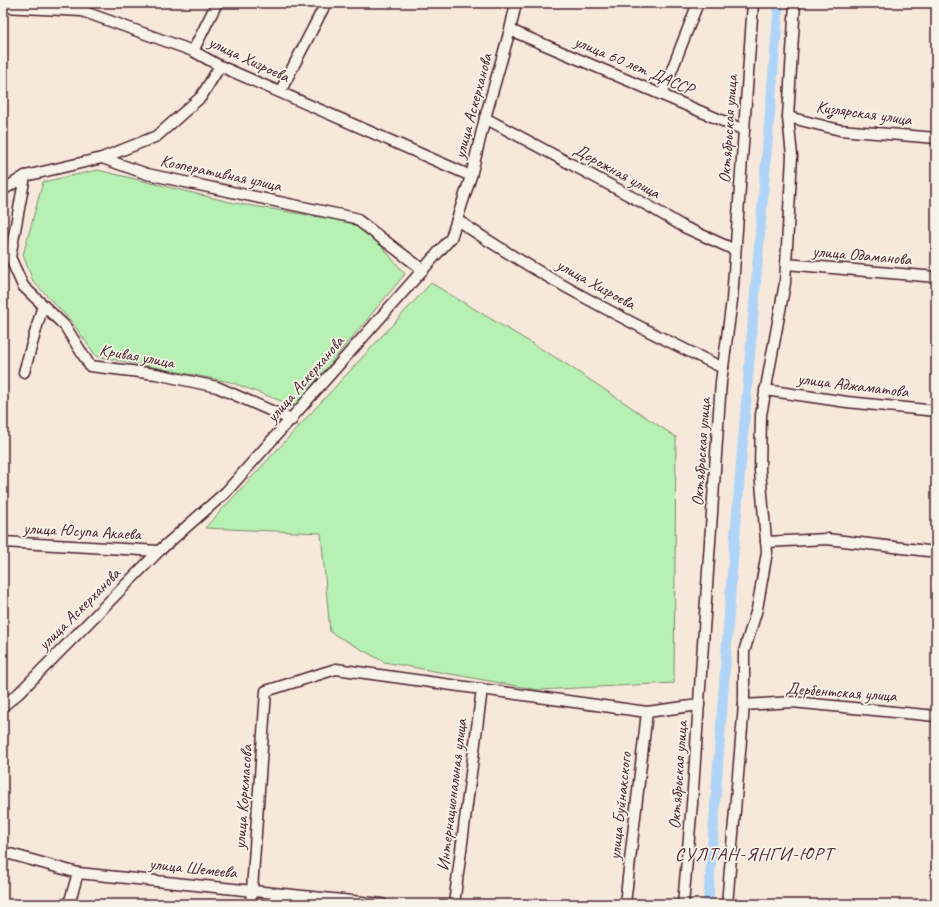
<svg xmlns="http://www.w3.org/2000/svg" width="939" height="907" font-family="Caveat,sans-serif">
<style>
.green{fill:#b7f0b3;stroke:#80886f}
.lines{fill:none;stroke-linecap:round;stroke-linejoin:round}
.canal{stroke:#afd4f8;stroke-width:10}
.minor-casing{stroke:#4a1f2b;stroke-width:13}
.minor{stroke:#f7f3e8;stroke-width:10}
.labels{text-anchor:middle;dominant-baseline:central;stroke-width:3.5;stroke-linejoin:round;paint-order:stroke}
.street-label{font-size:17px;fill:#4a1f2b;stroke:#f7f3e8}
.quarter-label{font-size:19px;letter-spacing:1px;fill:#4a1f2b;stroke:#f7f3e8}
</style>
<rect width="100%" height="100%" fill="#f6e8db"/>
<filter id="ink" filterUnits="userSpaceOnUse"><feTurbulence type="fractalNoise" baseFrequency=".025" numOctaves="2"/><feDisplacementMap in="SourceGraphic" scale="8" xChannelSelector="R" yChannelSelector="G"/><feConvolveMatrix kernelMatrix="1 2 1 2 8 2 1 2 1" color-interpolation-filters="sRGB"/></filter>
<g filter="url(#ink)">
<g class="green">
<path d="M98,170L234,203L363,224L405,274L295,406L230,382L96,356L72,322L33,281L23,255L43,182Z"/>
<path d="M431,283L563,362L676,437L674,683L539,690L384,662L330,632L321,533L205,528Z"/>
</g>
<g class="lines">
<path class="canal" d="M708,904L732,573L779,3"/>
<defs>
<g id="minor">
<path d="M3,7L82,11L193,51L220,66L471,176"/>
<path d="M510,30L744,130"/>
<path d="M193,51L217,3"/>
<path d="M280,92L326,3"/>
<path d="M662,95L698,3"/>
<path d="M788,117L840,130L936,138"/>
<path d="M485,118L647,205L684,227L735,250"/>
<path d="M102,158L157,136L201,97L220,66"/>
<path d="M25,176L10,257L23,286L65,326L90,366L156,374L217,387L292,420"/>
<path d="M3,190L25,176L102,158L147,174L355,218L422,269"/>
<path d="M457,220C541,277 632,324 723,368"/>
<path d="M786,264L936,277"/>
<path d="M24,372L43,305"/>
<path d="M765,390L847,402L936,411"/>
<path d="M3,542L159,551"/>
<path d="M766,542L827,539L936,552"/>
<path d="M744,705L792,702L936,716"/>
<path d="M3,706L19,693L159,551L226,492L451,238L471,176L485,118L510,30L516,3"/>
<path d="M3,852L78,873L382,904"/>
<path d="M69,904L78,873"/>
<path d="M251,904L266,691L336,669L647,712L699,705"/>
<path d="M454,904L482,689"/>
<path d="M625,904L647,712"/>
<path d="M683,904L692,804L721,382L732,300L753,3"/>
<path d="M727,904L744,705V652L757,609L767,552L760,471L761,415L785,283L792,156L788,117L795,3"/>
</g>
</defs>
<use href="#minor" class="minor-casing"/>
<use href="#minor" class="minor"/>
</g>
</g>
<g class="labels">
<g class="street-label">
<text transform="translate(249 59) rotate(25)">улица Хизроева</text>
<text transform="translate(634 65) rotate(23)">улица 60 лет ДАССР</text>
<text transform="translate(473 106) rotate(-75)">улица Аскерханова</text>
<text transform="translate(864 113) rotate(8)">Кизлярская улица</text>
<text transform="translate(728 129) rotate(-86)">Октябрьская улица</text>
<text transform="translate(617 171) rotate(29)">Дорожная улица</text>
<text transform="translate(221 173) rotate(12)">Кооперативная улица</text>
<text transform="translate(862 255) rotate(5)">улица Одаманова</text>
<text transform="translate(596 284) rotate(29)">улица Хизроева</text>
<text transform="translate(137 356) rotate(10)">Кривая улица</text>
<text transform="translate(305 379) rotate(-49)">улица Аскерханова</text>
<text transform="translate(853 385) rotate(7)">улица Аджаматова</text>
<text transform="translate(701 452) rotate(-86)">Октябрьская улица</text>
<text transform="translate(82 531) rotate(3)">улица Юсупа Акаева</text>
<text transform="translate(79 609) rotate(-45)">улица Аскерханова</text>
<text transform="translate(841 692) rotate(4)">Дербентская улица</text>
<text transform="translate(678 775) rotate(-86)">Октябрьская улица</text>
<text transform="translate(452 795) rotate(-83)">Интернациональная улица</text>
<text transform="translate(243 797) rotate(-86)">улица Коркмасова</text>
<text transform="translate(620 806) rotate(-84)">улица Буйнакского</text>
<text transform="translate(193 868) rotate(6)">улица Шемеева</text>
</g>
<g class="quarter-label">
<text x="754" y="854">СУЛТАН-ЯНГИ-ЮРТ</text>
</g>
</g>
<rect width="939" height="907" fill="none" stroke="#f7f3e8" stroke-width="16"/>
<rect x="8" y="8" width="923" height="891" fill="none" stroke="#4a1f2b" stroke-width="1.5" filter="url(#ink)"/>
</svg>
